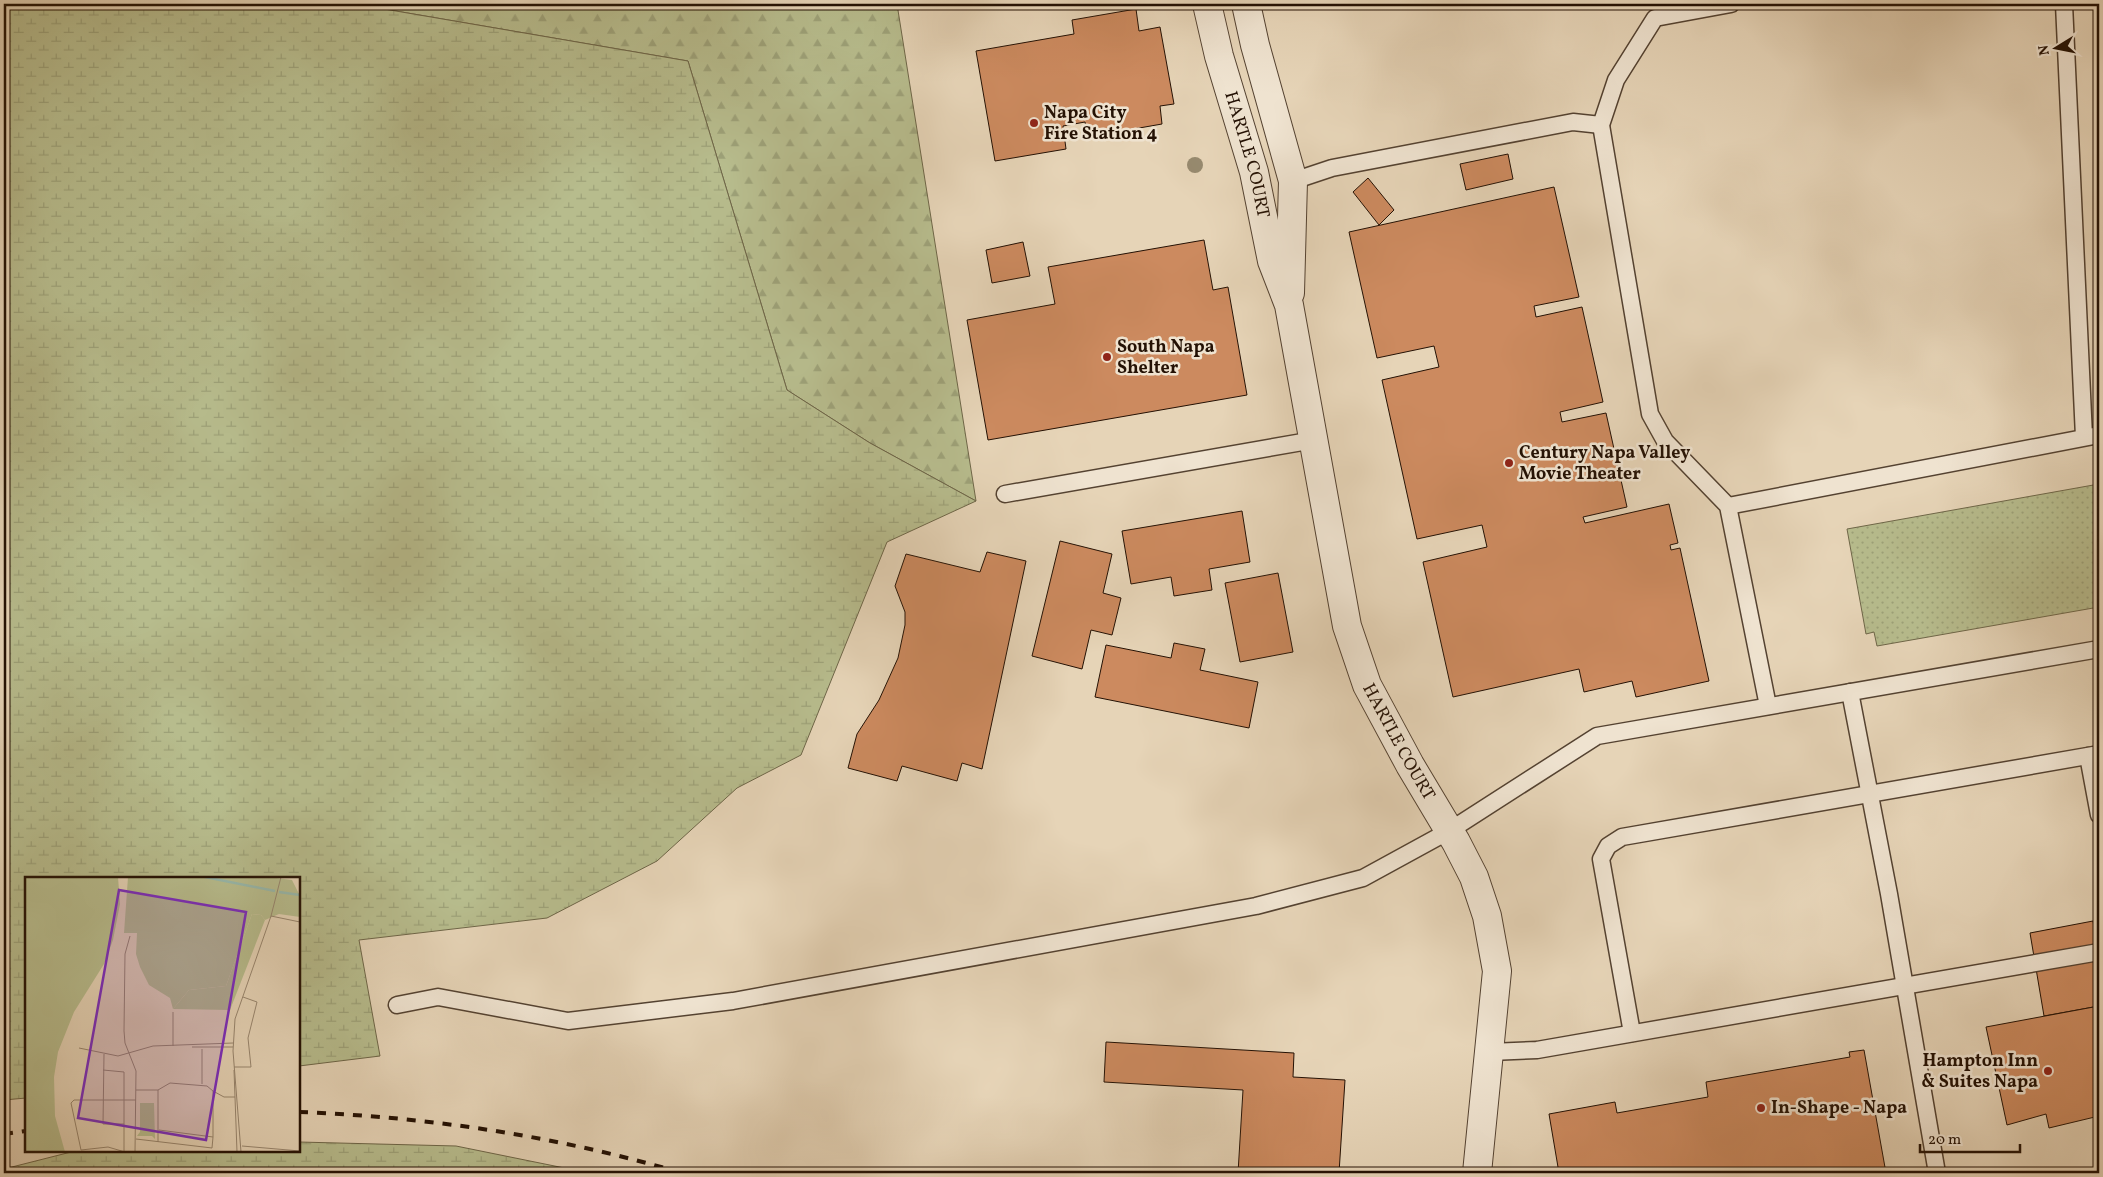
<svg xmlns="http://www.w3.org/2000/svg" width="2103" height="1177" font-family="Vollkorn,serif">
<style>
.green{fill:url(#green-dots);stroke:#6e6648}
.forest{fill:url(#forest-firs);stroke:#6e6648}
.wetland{fill:url(#wetland-marsh);stroke:#6e6648}
.building{fill:#cc8a5f;stroke:#241104}
.lines{fill:none;stroke-linecap:round;stroke-linejoin:round}
.service-casing{stroke:#544231;stroke-width:19}
.minor-casing{stroke:#544231;stroke-width:30}
.service{stroke:#efe3d0;stroke-width:16}
.minor{stroke:#efe3d0;stroke-width:28}
.rail{stroke:#241104;stroke-width:4;stroke-dasharray:9 9;stroke-linecap:butt}
.tree{fill:#978a6f}
.poi-dot{fill:#8f2418;stroke:#efe3d0;stroke-width:2}
.labels{text-anchor:middle;dominant-baseline:central;stroke-width:5;stroke-linejoin:round;paint-order:stroke}
.poi-label{font-size:18px;font-weight:bold;fill:#241104;stroke:#efe3d0;text-anchor:start}
.street-label{font-size:18px;fill:#241104;stroke:#efe3d0}
.inset-river{fill:none;stroke:#97b8ab;stroke-width:2.5}
.inset-road{fill:none;stroke:#98866f;stroke-width:1}
.view{fill:#7b2cbf;fill-opacity:0.15;stroke:#7b2cbf;stroke-width:2.5}
.inset-edge{fill:none;stroke:#241104;stroke-width:2.5}
</style>
<defs>
<pattern id="green-dots" width="8" height="8" patternUnits="userSpaceOnUse" patternTransform="scale(1.25)"><rect width="8" height="8" fill="#b7bc8d"/><path d="M2 2h.1M6 6h.1" fill="none" stroke="#9da178" stroke-width="1.8" stroke-linecap="round"/></pattern>
<pattern id="forest-firs" width="22" height="20" patternUnits="userSpaceOnUse" patternTransform="scale(1.25)"><rect width="22" height="20" fill="#b7bc8d"/><path d="M5 1l3.5 6h-7zM16 11l3.5 6h-7z" fill="#9da178"/></pattern>
<pattern id="wetland-marsh" width="20" height="14" patternUnits="userSpaceOnUse" patternTransform="scale(1.25)"><rect width="20" height="14" fill="#b7bc8d"/><path d="M1 5h8M5 5V1M11 12h8M15 12V8" fill="none" stroke="#9da178"/></pattern>
</defs>
<rect width="100%" height="100%" fill="#e6d4b7"/>
<filter id="stains"><feTurbulence type="fractalNoise" baseFrequency=".004" numOctaves="4"/><feColorMatrix values="0 0 0 0 .2 0 0 0 0 .09 0 0 0 0 .02 0 0 0 .5 -.17"/></filter>
<radialGradient id="worn" r=".72"><stop offset=".6" stop-color="#630" stop-opacity="0"/><stop offset="1" stop-color="#630" stop-opacity=".3"/></radialGradient>
<path class="green" d="M2099,484V607L1877,646L1874,632L1866,634L1847,529Z"/>
<path class="forest" d="M355,4H897L976,501L870,443L787,390L688,61Z"/>
<g class="wetland">
<path d="M4,4H355L688,61L787,390L870,443L976,501L887,542L801,755L737,788L657,861L547,918L359,940L380,1056L299,1066V878H26V1098L4,1100Z"/>
<path d="M299,1142L456,1146L589,1173H4V1169L75,1151H299Z"/>
</g>
<g class="building">
<path d="M1136,9L1139,31L1160,27L1174,104L1160,106L1162,124L1088,137L1085,122L1063,126L1066,149L995,161L976,51L1074,34L1072,20Z"/>
<path d="M1508,154L1513,179L1466,190L1460,164Z"/>
<path d="M1368,178L1394,210L1379,225L1353,192Z"/>
<path d="M1554,187L1579,297L1534,306L1536,317L1582,307L1603,402L1560,412L1562,422L1606,413L1627,507L1583,517L1585,523L1669,504L1678,543L1670,545L1671,550L1680,548L1709,681L1636,697L1632,681L1584,692L1579,669L1453,697L1423,562L1487,547L1482,525L1417,539L1382,380L1439,367L1434,346L1377,358L1349,232Z"/>
<path d="M1204,240L1213,290L1228,287L1247,395L988,440L967,320L1055,304L1048,267Z"/>
<path d="M1023,242L1030,276L992,283L986,250Z"/>
<path d="M1242,511L1250,562L1209,569L1212,590L1174,596L1171,577L1131,584L1122,531Z"/>
<path d="M1060,541L1112,554L1103,593L1121,598L1112,635L1091,630L1082,669L1032,656Z"/>
<path d="M987,552L1026,561L982,769L962,763L957,781L902,766L897,781L848,768L857,734L879,700L898,658L905,625V612L895,586L906,554L980,572Z"/>
<path d="M1278,573L1293,652L1240,662L1225,583Z"/>
<path d="M1174,643L1205,649L1200,670L1258,682L1249,728L1095,697L1106,645L1171,658Z"/>
<path d="M2093,921L2099,956V1006L2044,1016L2030,933Z"/>
<path d="M2099,1006V1116L2049,1128L2046,1114L2007,1125L1986,1027Z"/>
<path d="M1106,1042L1294,1053L1293,1077L1345,1080L1339,1173H1238L1243,1090L1104,1082Z"/>
<path d="M1864,1050L1886,1173H1559L1549,1114L1615,1102L1617,1113L1708,1097L1706,1082L1850,1057L1849,1052Z"/>
</g>
<g class="lines">
<defs>
<g id="service">
<path d="M1731,4L1655,18L1616,80L1601,125L1650,414L1665,441L1728,506L1768,706"/>
<path d="M2064,4L2084,437"/>
<path d="M1293,181L1332,168L1573,122L1601,125"/>
<path d="M1005,494L1314,440"/>
<path d="M1728,506L2099,435"/>
<path d="M1850,692L1889,894L1937,1173"/>
<path d="M2088,756L2099,815"/>
<path d="M397,1005L438,997L568,1021L733,1001L1256,906L1363,878L1449,831L1597,736L2099,649"/>
<path d="M1632,1033L1601,859L1608,846L1622,837L2099,754"/>
<path d="M1490,1052L1537,1050L2099,952"/>
</g>
<g id="minor">
<path id="s1" d="M1207,4L1219,56L1254,172L1272,261L1289,305L1347,626L1367,685L1410,765L1456,842L1474,877L1487,916L1497,971L1477,1173"/>
<path d="M1246,4L1255,45L1293,181L1290,293"/>
</g>
</defs>
<use href="#service" class="service-casing"/>
<use href="#minor" class="minor-casing"/>
<use href="#service" class="service"/>
<use href="#minor" class="minor"/>
<g class="rail">
<path d="M299,1112C429,1117 557,1136 682,1173"/>
<path d="M4,1134L26,1131"/>
</g>
</g>
<circle class="tree" cx="1195" cy="165" r="8"/>
<g class="poi-dot">
<circle cx="1034" cy="123" r="5"/>
<circle cx="1107" cy="357" r="5"/>
<circle cx="1509" cy="463" r="5"/>
<circle cx="2048" cy="1071" r="5"/>
<circle cx="1761" cy="1108" r="5"/>
</g>
<g class="labels">
<g class="poi-label">
<text x="1044" y="113">Napa City<tspan x="1044" dy="21">Fire Station 4</tspan></text>
<text x="1117" y="347">South Napa<tspan x="1117" dy="21">Shelter</tspan></text>
<text x="1519" y="453">Century Napa Valley<tspan x="1519" dy="21">Movie Theater</tspan></text>
<text x="2038" y="1061" text-anchor="end">Hampton Inn<tspan x="2038" dy="21">&amp; Suites Napa</tspan></text>
<text x="1771" y="1108">In-Shape - Napa</text>
</g>
<g class="street-label">
<text stroke="none"><textPath href="#s1" startOffset="156">HARTLE COURT</textPath></text>
<text stroke="none"><textPath href="#s1" startOffset="766">HARTLE COURT</textPath></text>
</g>
</g>
<g transform="translate(25 877)">
<rect width="275" height="275" fill="#e6d4b7"/>
<path d="M115,226H129L130,262L127,259H112L115,255Z" fill="#b7bc8d"/>
<path d="M227,37L236,38L240,43L205,133L148,132L164,113L201,109Z" fill="#b7bc8d"/>
<path d="M0,0H93L95,27L88,63L79,87L49,135L33,175L29,200L30,239L40,275H0ZM103,0H244L267,3L275,19V40L254,37L240,43L236,38L227,37L201,109L164,113L148,132L145,121L124,108L115,90L111,77L112,56H99Z" fill="#b7bc8d"/>
<path class="inset-river" d="M180,0L250,14M254,15L275,18"/>
<path class="inset-road" d="M246,39L275,45M105,59L100,77L99,154L100,166L111,194L110,275M148,135V169M167,170H208M54,171L93,179L128,169L208,166M177,172V207M79,177L78,247H99M209,190H226L223,161L232,125L218,120M78,193L99,195V274M209,193L212,275M133,213V265M188,214L199,220H210M134,253L188,260M111,262L187,271L188,260V214L182,209L145,206L133,213H111M217,269L275,274M100,275L83,270L56,273L46,226L49,223H111M216,275L208,174L210,142L246,39L256,0"/>
<path class="view" d="M94,13L221,35L181,263L53,241Z"/>
<rect width="275" height="275" class="inset-edge"/>
</g>
<rect width="2103" height="1177" fill="none" stroke="#e6d4b7" stroke-width="20"/>
<rect x="5" y="5" width="2093" height="1167" fill="none" stroke="#241104" stroke-width="2.5"/>
<rect x="10" y="10" width="2083" height="1157" fill="none" stroke="#241104"/>
<g transform="translate(2056 48) rotate(260)" stroke="#efe3d0" stroke-width="4" paint-order="stroke">
<path d="M0-4L9 19L0 12L-9 19Z" fill="#241104"/>
<text y="-8" font-size="14" font-weight="bold" text-anchor="middle" fill="#241104">N</text>
</g>
<path d="M1920 1144v8h100v-8" fill="none" stroke="#241104" stroke-width="2.5"/>
<text x="1928" y="1144" font-size="15" fill="#241104" stroke="#efe3d0" stroke-width="4" paint-order="stroke">20 m</text>
<rect width="100%" height="100%" filter="url(#stains)"/>
<rect width="100%" height="100%" fill="url(#worn)"/>
</svg>
